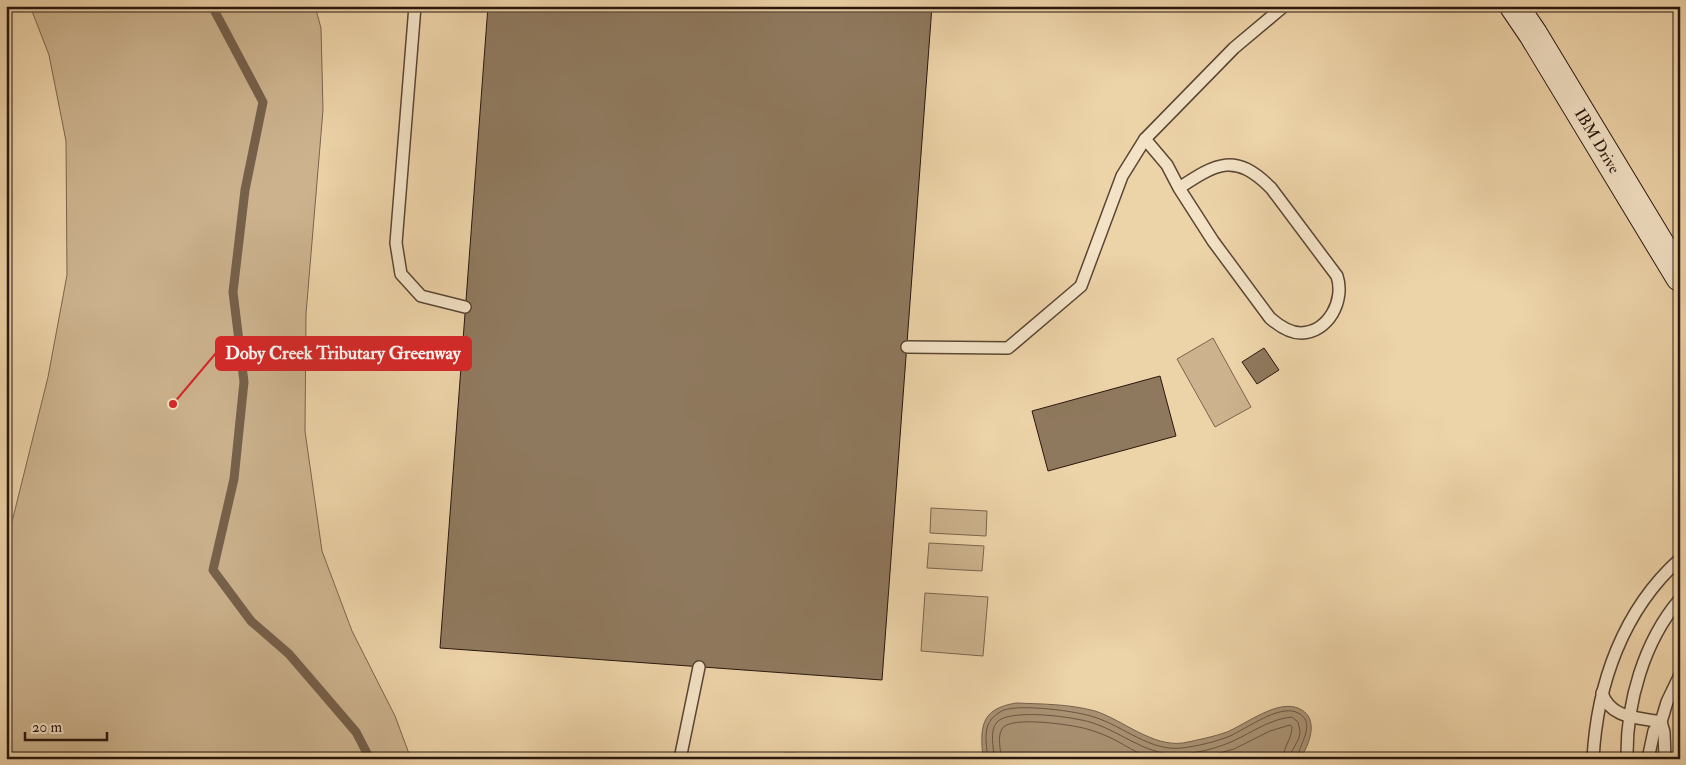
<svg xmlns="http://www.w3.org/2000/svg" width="1686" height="765" font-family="'IM FELL Double Pica',serif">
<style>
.green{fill:#ccb38e;stroke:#7a654e}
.water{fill:#aa9374;stroke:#76614b}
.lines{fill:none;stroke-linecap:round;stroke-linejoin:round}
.shore{stroke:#6a5541;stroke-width:1}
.stream{stroke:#76614b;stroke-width:9}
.building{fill:#8f795e;stroke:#29170e}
.lane-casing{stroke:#5a4634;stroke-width:14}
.secondary-casing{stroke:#29170e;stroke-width:30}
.lane{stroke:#f3e2c6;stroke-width:11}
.secondary{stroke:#f3e2c6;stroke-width:28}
.labels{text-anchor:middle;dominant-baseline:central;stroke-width:4;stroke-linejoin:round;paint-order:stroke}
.street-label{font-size:16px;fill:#29170e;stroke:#f3e2c6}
.leader{fill:none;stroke:#d62828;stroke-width:2}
.callout-dot{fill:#d62828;stroke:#f3e2c6;stroke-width:2}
.callout{fill:#d62828;stroke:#d62828;stroke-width:2}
.callout-label{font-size:18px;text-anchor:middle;font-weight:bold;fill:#fff}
</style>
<rect width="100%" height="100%" fill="#edd3a8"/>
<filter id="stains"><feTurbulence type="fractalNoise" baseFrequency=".004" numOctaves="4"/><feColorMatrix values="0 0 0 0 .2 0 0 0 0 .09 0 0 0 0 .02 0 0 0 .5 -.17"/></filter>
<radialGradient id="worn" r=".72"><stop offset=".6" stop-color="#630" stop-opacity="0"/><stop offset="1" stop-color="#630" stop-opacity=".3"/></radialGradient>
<g class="green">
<path d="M30,6H315L321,28L323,110L306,314L305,431L322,551L352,631L395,716L411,759H6V546L48,377L67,275L66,141L49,55Z"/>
<path d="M1213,338L1251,407L1215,427L1177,359Z"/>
<path d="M931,508L987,511L986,536L930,533Z"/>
<path d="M929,543L984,546L982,571L927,568Z"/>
<path d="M925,593L988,597L983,656L921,651Z"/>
</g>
<g class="water">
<path d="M1016,703C1041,704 1070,704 1095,711C1123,720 1152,747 1183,743C1197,740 1213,737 1227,732C1246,724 1279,698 1300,709C1320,719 1309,745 1300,759H983C980,727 980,709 1016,703Z"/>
<path d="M784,753H794L821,759H776Z"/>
</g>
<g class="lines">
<g class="shore">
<path d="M988,759C987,748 984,736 988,725C991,718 997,713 1004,710C1021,704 1077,711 1094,717C1123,726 1151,752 1182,748C1198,746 1215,742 1230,736C1246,729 1278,705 1296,712C1319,721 1298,746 1297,759"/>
<path d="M994,759C994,747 989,731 997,722C1010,708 1076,717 1093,723C1123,733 1149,757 1181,754C1198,753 1218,748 1233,741C1253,732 1270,719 1292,717L1298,722L1300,731L1299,738L1291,753L1290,759"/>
<path d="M1001,759C1001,750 997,737 1002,729C1009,715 1073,725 1087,729C1094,731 1102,734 1109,737C1124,744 1137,754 1153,759"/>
<path d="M1197,759L1234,749L1270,731L1290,725L1292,727C1292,739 1283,747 1283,759"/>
</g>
<path class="stream" d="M212,6L263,102L245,190L233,292L244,382L234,479L213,570L251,621L289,654L356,732L370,759"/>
</g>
<g class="building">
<path d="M488,6H932L882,680L440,648Z"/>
<path d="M1264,348L1279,370L1257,384L1242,362Z"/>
<path d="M1160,376L1176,436L1048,471L1032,411Z"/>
</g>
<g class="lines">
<defs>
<g id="lane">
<path d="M415,6L396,243L401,274L421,296L465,307"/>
<path d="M1179,188C1217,163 1235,152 1271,188L1337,276C1345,300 1329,332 1301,333C1289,333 1278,325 1270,318L1213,241L1179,188L1167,165L1145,139L1234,48L1284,6"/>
<path d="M907,347L1008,348L1081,286L1122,176L1145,139"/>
<path d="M1602,693C1611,719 1637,717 1661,722"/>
<path d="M1661,722L1664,732L1665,759"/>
<path d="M680,759L699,667"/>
<path d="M1593,759C1597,684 1623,610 1680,559"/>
<path d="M1627,759C1626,703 1644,641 1680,599"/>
<path d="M1648,759L1654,731L1661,722L1667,702L1680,675"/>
</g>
<path id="secondary" d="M1514,6L1533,34L1680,277"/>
</defs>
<use href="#lane" class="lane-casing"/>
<use href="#secondary" class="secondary-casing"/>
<use href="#lane" class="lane"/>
<use href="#secondary" class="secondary"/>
</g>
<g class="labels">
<g class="street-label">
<text transform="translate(1597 141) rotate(59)">IBM Drive</text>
</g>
</g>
<path class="leader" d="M173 404L216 353"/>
<circle class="callout-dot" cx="173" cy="404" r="5"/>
<rect class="callout" x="216" y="337" width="255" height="33" rx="5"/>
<g class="callout-label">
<text x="343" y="359">Doby Creek Tributary Greenway</text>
</g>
<rect width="1686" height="765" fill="none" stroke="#edd3a8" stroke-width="25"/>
<rect x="8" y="8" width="1671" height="750" fill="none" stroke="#29170e" stroke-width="2.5"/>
<rect x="12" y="12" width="1661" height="740" fill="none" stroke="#29170e"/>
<path d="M25 732v8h82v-8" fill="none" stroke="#29170e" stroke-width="2.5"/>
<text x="32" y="732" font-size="15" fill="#29170e" stroke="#f3e2c6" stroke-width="4" paint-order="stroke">20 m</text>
<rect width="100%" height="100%" filter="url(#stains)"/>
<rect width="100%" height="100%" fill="url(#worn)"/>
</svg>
